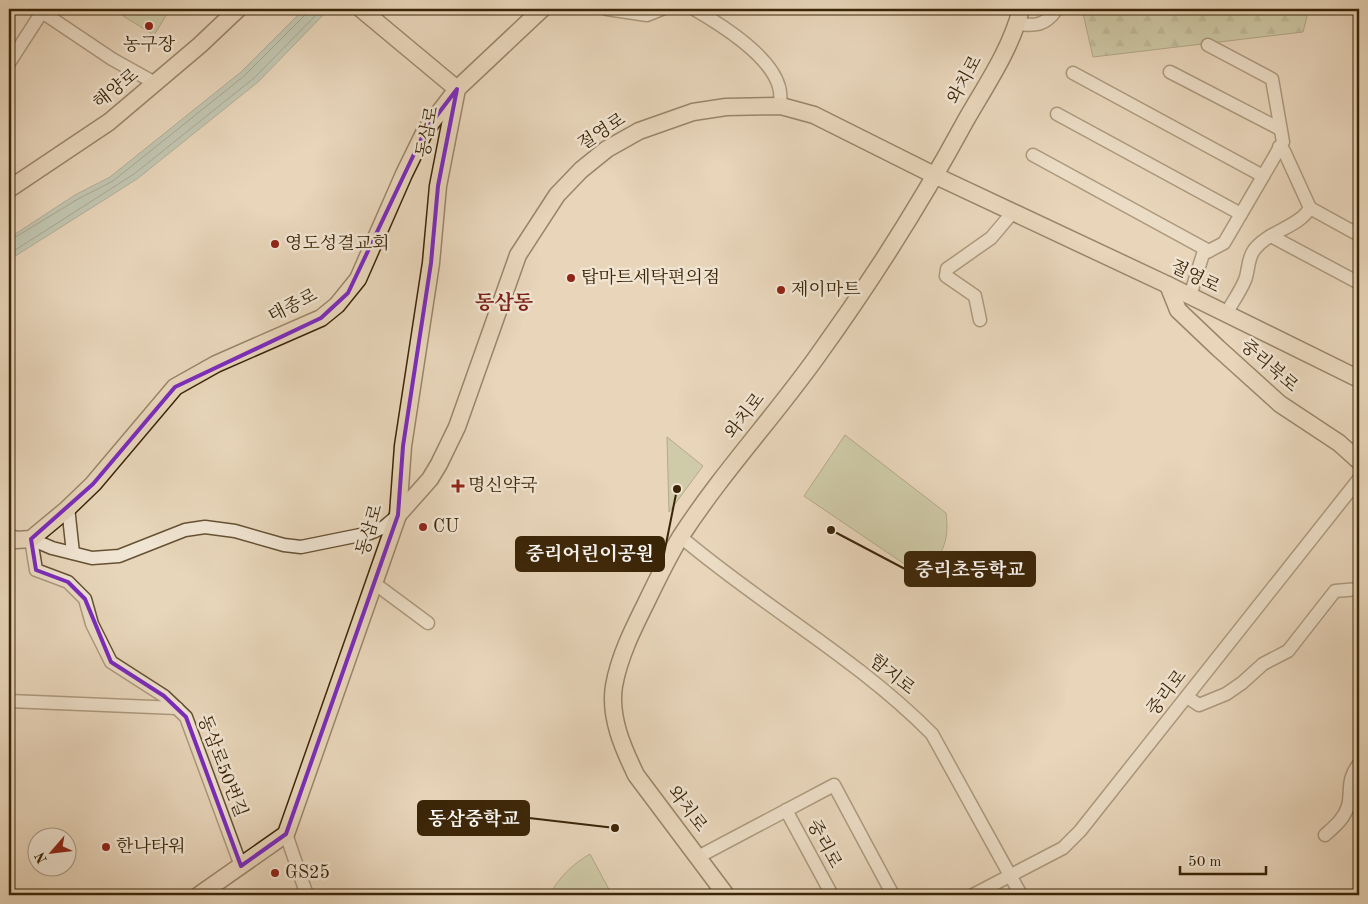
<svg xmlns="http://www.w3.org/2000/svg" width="1368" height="904" font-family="'Old Standard TT','Noto Serif KR',serif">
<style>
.forest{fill:url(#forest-firs);stroke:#76724d}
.park{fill:#b2bf93;stroke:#76724d}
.water{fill:#97b9ad;stroke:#727e6b}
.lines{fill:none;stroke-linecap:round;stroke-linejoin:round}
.shore{stroke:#696f5a;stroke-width:1}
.minor-casing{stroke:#665134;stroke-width:15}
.major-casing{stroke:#3b2507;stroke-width:19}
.minor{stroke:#f0e4d2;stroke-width:12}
.major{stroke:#e8d6ba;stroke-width:16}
.marked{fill:none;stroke:#7b2cbf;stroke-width:4;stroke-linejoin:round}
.poi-dot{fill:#8f2418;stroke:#f0e4d2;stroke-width:2}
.labels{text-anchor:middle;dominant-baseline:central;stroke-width:5;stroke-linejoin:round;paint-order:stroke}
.poi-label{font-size:18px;fill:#3b2507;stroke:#f0e4d2;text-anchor:start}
.street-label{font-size:18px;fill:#3b2507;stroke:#f0e4d2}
.quarter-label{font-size:20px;font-weight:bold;fill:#7a1f14;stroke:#f0e4d2}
.leader{fill:none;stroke:#3b2507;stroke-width:2}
.callout-dot{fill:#3b2507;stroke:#f0e4d2;stroke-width:2}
.callout{fill:#3b2507;stroke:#3b2507;stroke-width:2}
.callout-label{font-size:19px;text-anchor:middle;font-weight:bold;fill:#fff}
</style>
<defs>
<pattern id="forest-firs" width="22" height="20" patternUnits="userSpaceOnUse" patternTransform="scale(1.25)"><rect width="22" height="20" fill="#b2bf93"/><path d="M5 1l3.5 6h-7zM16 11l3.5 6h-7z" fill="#929b76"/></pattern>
</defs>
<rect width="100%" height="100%" fill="#e8d6ba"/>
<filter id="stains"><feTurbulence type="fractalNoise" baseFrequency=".004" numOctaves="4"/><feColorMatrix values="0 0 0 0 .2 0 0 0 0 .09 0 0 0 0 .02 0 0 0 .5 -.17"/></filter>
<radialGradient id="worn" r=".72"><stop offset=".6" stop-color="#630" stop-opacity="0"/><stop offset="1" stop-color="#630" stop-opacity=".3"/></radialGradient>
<path class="forest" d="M1082,9H1309L1303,32L1093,57Z"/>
<g class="park">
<path d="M128,9H170L154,35L123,16Z"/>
<path d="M845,435L946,513C950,544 941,553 925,578L804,496Z"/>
<path d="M667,437L703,466L669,512Z"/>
<path d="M590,854L612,895H549C560,877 571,865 590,854Z"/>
</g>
<path class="water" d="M304,9H329L258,82L137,179L9,260V238L75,195L110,177L241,72Z"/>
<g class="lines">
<g class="shore">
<path d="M9,241L78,199L113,181L244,76L306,14L307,9"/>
<path d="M9,254L134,174L254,78L322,9"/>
</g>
<defs>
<g id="minor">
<path d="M607,9L647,15L662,9"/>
<path d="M694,9C720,24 771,56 779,87C781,93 780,100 781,106"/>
<path d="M1016,24C1036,26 1045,26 1057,9"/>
<path d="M9,63L42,12L112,59L155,83"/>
<path d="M1170,72L1280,129"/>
<path d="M1073,73L1263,176"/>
<path d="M1057,114L1241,214"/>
<path d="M1033,155L1209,251"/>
<path d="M1310,208L1359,235"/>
<path d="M1271,236L1359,283"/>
<path d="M1190,296L1203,254L1224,243L1283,142L1272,79L1208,45"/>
<path d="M1226,314C1232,303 1240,292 1245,280C1249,270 1247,260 1254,250C1268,231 1298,228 1310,208L1284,151L1279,147"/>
<path d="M980,320L975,296L946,276L947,269L991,238L1013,212"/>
<path d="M68,507L73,553"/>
<path d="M681,537C762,606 857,658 932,734L1021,895"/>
<path d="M31,539L36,570L68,582L85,599L92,624L111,662L164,696L186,717L241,866"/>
<path d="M31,539L52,548L92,558L119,556L185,530L205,527L235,531L284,545L301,547L370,533L384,527L398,515"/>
<path d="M374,583L428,623"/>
<path d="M1187,697L1199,705L1226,694L1242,683L1263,664L1288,651L1335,591L1359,589"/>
<path d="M9,701L177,708"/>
<path d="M786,810L832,895"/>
<path d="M286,834L307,895"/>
<path d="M1325,835C1335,826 1344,819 1348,806C1352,791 1346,780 1359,764"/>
<path d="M698,857L834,785L893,895"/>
<path d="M973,895L1063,848L1080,831L1359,479"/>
</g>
<g id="major">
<path d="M9,189L109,122L200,45L238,9"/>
<path d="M1168,285L1178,310L1218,348L1280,404L1339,443L1359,461"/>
<path d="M398,515L430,479L439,464L457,427L518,255L557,195L581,170L607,149L639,131L693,112L726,107L781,106L814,115L936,176L1168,285L1359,379"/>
<path d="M9,537L16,540L31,539L66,510L93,484L175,387L216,364L321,318L337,305L358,279L404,174L425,131L457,89L542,9"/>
<path d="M199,895L286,834L398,515L403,446L431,263L438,186L457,89L361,9"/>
<path d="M726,895L636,775C623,748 609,717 614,686C619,657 633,629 646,603C657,580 668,557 681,536C722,473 773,418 816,358C871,282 921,203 966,120C986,85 1011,49 1021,9"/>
</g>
</defs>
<use href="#minor" class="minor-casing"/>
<use href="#major" class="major-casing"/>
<use href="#minor" class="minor"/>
<use href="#major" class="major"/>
</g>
<path d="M0 0H1368V904H0ZM457,89L438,186L431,263L403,446L398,515L286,834L241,866L186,717L164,696L111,662L85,599L68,582L36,570L31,539L93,484L175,387L321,318L348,293L425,131Z" fill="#e8d6ba" fill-opacity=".55" fill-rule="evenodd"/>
<path class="marked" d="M457,89L438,186L431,263L403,446L398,515L286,834L241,866L186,717L164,696L111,662L85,599L68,582L36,570L31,539L93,484L175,387L321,318L348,293L425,131Z"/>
<g class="poi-dot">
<circle cx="149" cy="26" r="5"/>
<circle cx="275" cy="244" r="5"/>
<circle cx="571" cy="278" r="5"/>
<circle cx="781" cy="290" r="5"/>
<path d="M455.5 478.5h5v5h5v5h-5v5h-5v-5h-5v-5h5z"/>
<circle cx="423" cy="527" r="5"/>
<circle cx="106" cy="847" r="5"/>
<circle cx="275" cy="873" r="5"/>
</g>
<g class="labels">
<g class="poi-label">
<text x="149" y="45" text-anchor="middle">농구장</text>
<text x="285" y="244">영도성결교회</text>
<text x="581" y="278">탑마트세탁편의점</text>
<text x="791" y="290">제이마트</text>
<text x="468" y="486">명신약국</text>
<text x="433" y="527">CU</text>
<text x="116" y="847">한나타워</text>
<text x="285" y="873">GS25</text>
</g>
<g class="street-label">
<text transform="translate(965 80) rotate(-61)">와치로</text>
<text transform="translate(116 89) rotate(-39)">해양로</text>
<text transform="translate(428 132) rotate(-79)">동삼로</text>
<text transform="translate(602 132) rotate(-33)">절영로</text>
<text transform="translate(1195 277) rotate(26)">절영로</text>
<text transform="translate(293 306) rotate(-27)">태종로</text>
<text transform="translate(1269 366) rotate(41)">중리북로</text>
<text transform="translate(745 416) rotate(-52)">와치로</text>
<text transform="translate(370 530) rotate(-74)">동삼로</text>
<text transform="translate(892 675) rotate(39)">함지로</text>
<text transform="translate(1167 693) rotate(-52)">중리로</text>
<text transform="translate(222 766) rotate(69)">동삼로50번길</text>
<text transform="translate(687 809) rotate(53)">와치로</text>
<text transform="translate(824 844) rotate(62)">중리로</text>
</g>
<g class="quarter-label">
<text x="504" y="304">동삼동</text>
</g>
</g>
<path class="leader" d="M677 489L664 554M831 530L905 569M615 828L529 818"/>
<g class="callout-dot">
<circle cx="677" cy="489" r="5"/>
<circle cx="831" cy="530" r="5"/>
<circle cx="615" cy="828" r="5"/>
</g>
<g class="callout">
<rect x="516" y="537" width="148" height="34" rx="5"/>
<rect x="905" y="552" width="130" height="34" rx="5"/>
<rect x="418" y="801" width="111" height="34" rx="5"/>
</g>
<g class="callout-label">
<text x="590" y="560">중리어린이공원</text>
<text x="970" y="576">중리초등학교</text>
<text x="474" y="825">동삼중학교</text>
</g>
<rect width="1368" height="904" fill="none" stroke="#e8d6ba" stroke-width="30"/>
<rect x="10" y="10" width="1348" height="884" fill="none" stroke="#3b2507" stroke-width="2.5"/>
<rect x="15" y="15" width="1338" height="874" fill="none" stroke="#3b2507"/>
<g transform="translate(52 852) rotate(242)"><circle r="24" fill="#f0e4d2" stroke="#a89881"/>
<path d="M0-4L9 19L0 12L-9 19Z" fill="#8f2418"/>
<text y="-8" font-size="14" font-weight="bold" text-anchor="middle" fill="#3b2507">N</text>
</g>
<path d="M1180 866v8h86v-8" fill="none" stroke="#3b2507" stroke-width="2.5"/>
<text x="1188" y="866" font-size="15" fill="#3b2507" stroke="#f0e4d2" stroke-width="4" paint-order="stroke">50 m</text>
<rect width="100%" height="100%" filter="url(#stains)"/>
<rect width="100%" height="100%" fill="url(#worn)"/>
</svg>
